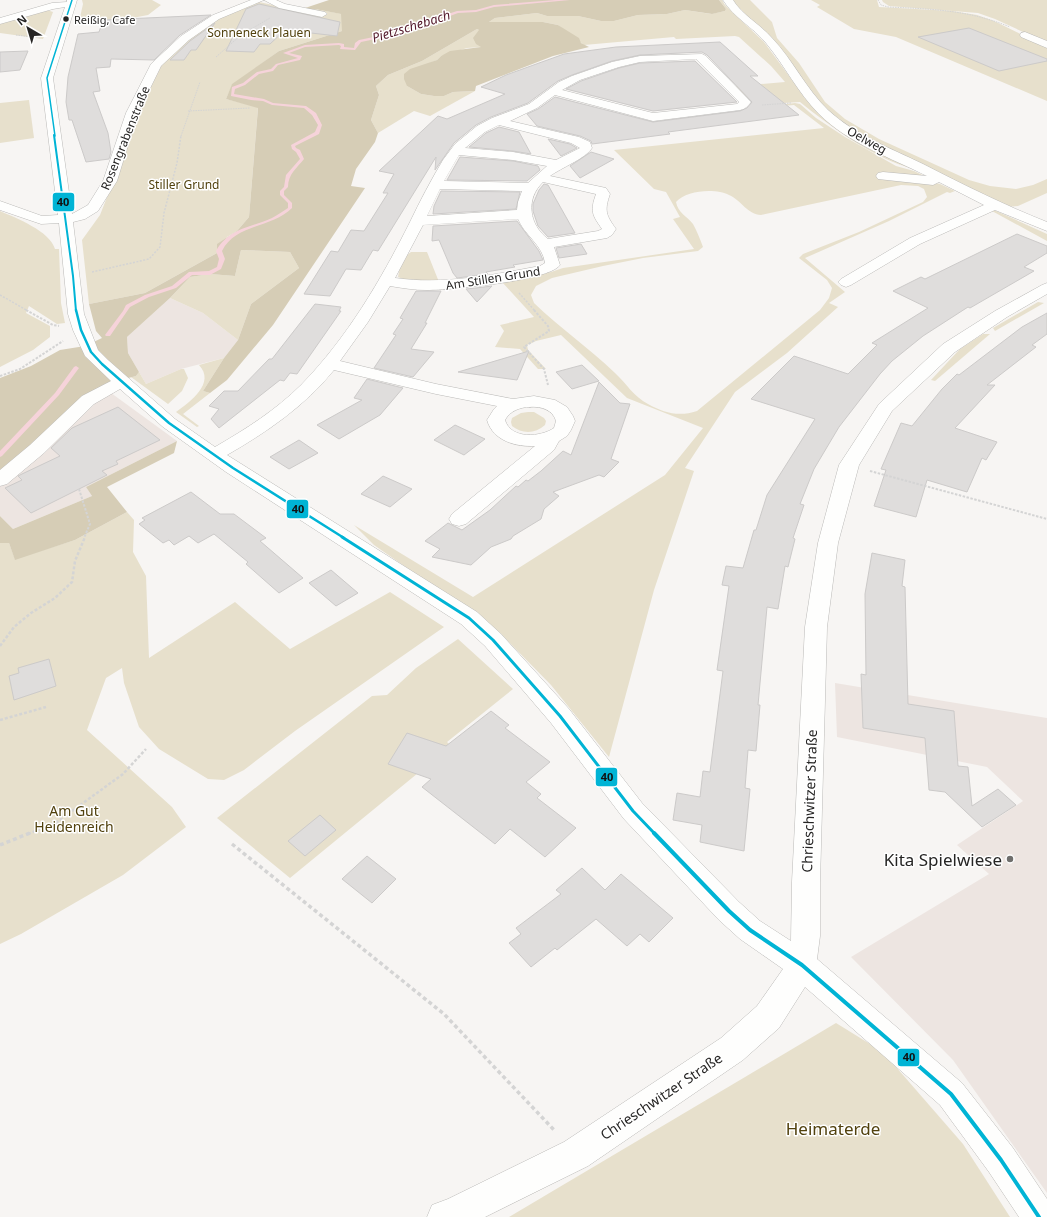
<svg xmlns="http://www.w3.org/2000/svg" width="1047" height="1217" font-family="'Noto Sans',sans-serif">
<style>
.built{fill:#ede5e1}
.green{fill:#e7e0cc;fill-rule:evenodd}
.forest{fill:#d6cdb6}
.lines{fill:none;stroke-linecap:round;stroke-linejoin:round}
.stream{fill:#f6d3da;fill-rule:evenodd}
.building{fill:#dfdddc;stroke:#cccac9}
.minor-casing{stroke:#bbbab8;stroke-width:1}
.path-far4{stroke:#d4d4d4;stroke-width:1;stroke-dasharray:1.5 1;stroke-linecap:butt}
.path-far3{stroke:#d4d4d4;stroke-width:1.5;stroke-dasharray:2 1.5;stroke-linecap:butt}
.path-far2{stroke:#d4d4d4;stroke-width:2;stroke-dasharray:2.5 1.5;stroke-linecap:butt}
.path-far1{stroke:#d4d4d4;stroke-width:2.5;stroke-dasharray:3 2;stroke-linecap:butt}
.path{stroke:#d4d4d4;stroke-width:3.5;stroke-dasharray:4 3;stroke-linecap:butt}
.minor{fill:#fefefd;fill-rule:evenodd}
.bus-1-far4-casing{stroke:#fff;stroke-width:3}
.bus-1-far3-casing{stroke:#fff;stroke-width:4}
.bus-1-far2-casing{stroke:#fff;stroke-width:5}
.bus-1-far1-casing{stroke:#fff;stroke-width:6}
.bus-1-casing{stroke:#fff;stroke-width:7}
.bus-1-far4{stroke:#00b4d5;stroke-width:1.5}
.bus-1-far3{stroke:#00b4d5;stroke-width:2}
.bus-1-far2{stroke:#00b4d5;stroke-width:2.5}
.bus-1-far1{stroke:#00b4d5;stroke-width:3}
.bus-1{stroke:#00b4d5;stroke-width:4}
.bus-dot{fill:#262524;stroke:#fff;stroke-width:1.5}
.poi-dot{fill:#6f6e6c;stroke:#fff;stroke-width:1.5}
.labels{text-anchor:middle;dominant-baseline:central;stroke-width:3;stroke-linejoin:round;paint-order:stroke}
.far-bus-label{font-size:11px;fill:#262524;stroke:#fff;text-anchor:start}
.far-park-label{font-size:12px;fill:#51410d;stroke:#fff}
.far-street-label{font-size:12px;fill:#262524;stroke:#fff}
.far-water-label{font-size:13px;font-style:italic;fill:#541a2c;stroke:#fff}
.street-label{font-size:14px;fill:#262524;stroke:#fff}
.park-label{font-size:14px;fill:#51410d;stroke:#fff}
.near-poi-label{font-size:17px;fill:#262524;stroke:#fff;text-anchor:end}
.near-park-label{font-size:17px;fill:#51410d;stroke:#fff}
.line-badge{stroke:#fff;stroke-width:1.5}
.pale-badge-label{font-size:11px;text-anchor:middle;font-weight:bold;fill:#111}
</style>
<rect width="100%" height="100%" fill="#f7f5f3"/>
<g class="built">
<path d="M170,298L203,313L238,340L224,358L181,369L146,384L128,353L127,337Z"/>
<path d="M111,393L177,441L86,487L92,496L13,529L0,516V483L89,403Z"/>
<path d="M835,683L1047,718V1193L953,1060L851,957L989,874L957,845L1023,801L987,767L837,737Z"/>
</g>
<g class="green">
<path d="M82,0H152L161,5L148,15L127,19L79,22L83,4Z"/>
<path d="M719,0H722L725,5L764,42L806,99L914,169C874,159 831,127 800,102L767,104H753L736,86L785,82L771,66L739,37L735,36L676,39L674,37L584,45L558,25L543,22H489L495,18L537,13L547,16H578L601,21H614L638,15L667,14L685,10L711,14L725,11L726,9Z"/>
<path d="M730,0H750L772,22L777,38L799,63L825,102L845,119L879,139L969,180L990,186L1016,189L1033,185L1047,179V193L1018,206L1007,207L872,142L833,117Z"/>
<path d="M811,0H877L879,7L952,11L977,15L994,21L1047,47V101L896,37L854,29L817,7L820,5Z"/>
<path d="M882,0H1047V43L995,19L978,13L889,6L883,2Z"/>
<path d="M259,2L301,11L315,9L342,14V31L279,51L232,85L226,99L258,107L249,217L237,231L227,237L217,253L145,293L89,304L82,240L100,215L148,93L163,62L187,38L222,17Z"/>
<path d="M47,10L53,12L43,39L0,33V23Z"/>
<path d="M477,29L479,30L481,47L467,48L441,56L437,60L425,65L407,86L421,94L434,96H444L453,92L475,91L430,116L414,111L378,133L371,120L379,95L376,86L388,75L422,61Z"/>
<path d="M29,100L34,138L0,143V103Z"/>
<path d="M795,103L800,104L816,118L845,137L896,166L914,171L933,180L931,182L940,184L955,191L950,193L947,192L889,221L805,258L845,292L829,303L838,307L787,353L735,392L685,468L694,471L654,590L609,757L551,685L499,632L374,545L354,525L473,597L665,475L703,428L627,398L561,335L536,341L527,345L528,350L546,369H538L520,349L495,347L504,331L500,325L534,317L502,282L551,272L563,268L694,249L673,219L680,217L666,192L654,189L614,150L824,128L794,105L770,107L769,106ZM901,185L918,186L924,189L927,197L923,202L859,232L803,254L799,258L827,280L832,288L829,298L820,310L697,411C679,417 664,413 648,404C634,397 626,383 615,373C589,348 560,328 534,303L531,295L536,286L552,278L603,266L643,258L698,251L703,247C700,239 697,231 693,224C687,216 678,213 676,202C686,190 716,188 729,195C741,200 748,215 761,215Z"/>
<path d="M994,210L1047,234V241L992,211L915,246Z"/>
<path d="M0,211C16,218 50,231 55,249H59L61,303L65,323L57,324L29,306L26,313L50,326V337L33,350L0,367Z"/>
<path d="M241,250L290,252L299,268L251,304L238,340L203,313L170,298L190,277L210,274L235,276Z"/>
<path d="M411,252H427L439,282L405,280L398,277C400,266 402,258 411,252Z"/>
<path d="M1038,302L1044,303L995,331L993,328Z"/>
<path d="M983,334H990L935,381L931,380L960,349Z"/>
<path d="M224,358L203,391L210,393L183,414L199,426L197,427L176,412C190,402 216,383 199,365Z"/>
<path d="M181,369H184L188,378L182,391L168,404L131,377L136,376L139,372L146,384Z"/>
<path d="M528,412H534L544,418L546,421L545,425C535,434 522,434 512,426L511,422L512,418L521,413Z"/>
<path d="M127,512L134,520L133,552L146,576L149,658L235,602L290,649L390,592L444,627L295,731L244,770L224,780L208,779L159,749L139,727L124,683L122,668L106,678L87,730L172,807L186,827L123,875L21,934L0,944V543H9L15,559L75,540Z"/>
<path d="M458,639L513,689L447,742L451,746L290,878L217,818L372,696L387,695L416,668Z"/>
<path d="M836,1023L883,1052L963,1144L1010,1217H509Z"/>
</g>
<g class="forest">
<path d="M329,0H719L726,9L725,11L712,14L685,10L667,14L638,15L614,21H601L578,16H547L537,13L495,18L489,22H543L558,25L579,38L581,43L589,47L553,56L476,86L475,91L453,92L444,96H434L421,94L407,86L404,79V74L410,69L437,60L441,56L450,51L481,47L476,44L473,38L479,30L477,29L422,61L388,75L376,86L379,95L371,120L378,133L375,142L356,169L351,186L365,188L273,325L227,380L210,393L203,391L224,358L238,340L251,304L299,268L290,252L241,250L235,276L210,274L190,277L170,298L127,337L128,353L139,372L136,376L105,384L84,399L0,477V378L31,366L60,350L85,346L102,338L96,331L89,304L145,293L217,253V244L237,231L249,217L258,108L226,99L232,84L279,51L342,31L341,14L315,9L308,10L305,8Z"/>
<path d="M177,441L174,453L107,487L127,512L75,540L15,560L9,543H0V516L13,529L92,496L86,487Z"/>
</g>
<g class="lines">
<g class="stream">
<path d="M555,0H570L494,7L476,12L458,13L450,16L445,20L400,34L361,42L355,50L340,49L341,46L339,45L305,47L289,53L302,56L300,60L278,65L273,71L259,74L245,85L235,89L234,94L264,99L273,103L306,106L316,113L322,125L319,134L295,146L296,148L300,150L304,159C297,168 288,174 288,187L284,191V195L292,203V208C272,228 235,224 222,251L225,259L221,269L210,275H192L176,288L149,297L130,307L110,336H106L105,335L123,311L126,305L145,295L172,286L189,272L209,271L217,267L219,259L216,251C229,228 250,228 272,218C278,215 283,211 288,208V203L280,195V191L284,187L286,175L300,159L296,152L292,149L291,145L315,132L318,125L312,115L304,108L272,105L263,101L251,100L231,96L232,87L243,83L257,72L271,69L276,64L298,58L283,53L305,45L339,43L344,44V47L354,48L355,43L359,40L398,32L443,18L448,14L457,11L476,10L494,5Z"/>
<path d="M76,366L79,368L59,395L2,456L0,457V451L55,393L74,367Z"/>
</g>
</g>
<g class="building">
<path d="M259,4L340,22L337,36L285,30L270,44H260L254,52L226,51L246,9Z"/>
<path d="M211,15L180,35L154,60L111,59L110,67L96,68L100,91L93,92L108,133L111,152L109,159L86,162L72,120H69L66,102L68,77L78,34L99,32L103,20Z"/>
<path d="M215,23L196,50H191L184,60H170L190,41Z"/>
<path d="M969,28L1047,59V61L999,71L918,37Z"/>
<path d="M720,42L758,76H750L799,115L668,132L670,134L592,144L591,141L580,136L537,126L527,114L538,109L555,97L653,122L740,111L747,108L752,102L707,55L702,52L640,55L612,61L572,75L558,81L528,103L491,117L476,125L454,143L435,170L436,157L378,251L373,250L361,270L346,269L330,296L304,294L331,251L338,252L351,230L364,231L388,193H383L394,174L379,171L438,116L447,119L505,94L481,87L506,75L564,54L616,47Z"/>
<path d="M28,51L20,70L0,72V52Z"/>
<path d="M695,61L737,102L653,111L566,89L581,81L619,68L640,63Z"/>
<path d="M499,127L519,132L531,154L513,151L469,147L486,133Z"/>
<path d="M548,139L570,144L577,148L561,156Z"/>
<path d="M591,152L614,159L580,178L570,166Z"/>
<path d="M460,157L513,161L538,166L540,170L527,181L447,180Z"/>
<path d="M544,184L548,185L575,233L548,237L538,226L533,211V204L539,190Z"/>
<path d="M441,191L520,192L516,209L433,214L434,206Z"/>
<path d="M517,221L539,251L543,260L513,265L515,267L486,272L488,274L457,278L453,273L439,240L432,241L433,226Z"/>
<path d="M1017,234L1047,246V253L1024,267L1034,271L970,308L968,307L923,336L892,361L880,374L839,427L814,469L800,504L804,505L793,538L795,539L788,567L785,566L778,609L767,607L758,705H760L756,751L748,750L745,788L750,789L744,851L700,842L702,825L673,820L677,793L700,797L703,771L710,772L723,671L717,670L729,586L722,585L726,566L743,568L754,530H756L767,495L815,419L751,399L794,356L848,374L877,345L872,343L928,308L893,291L921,277L925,279Z"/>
<path d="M581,244L587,254L559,258L556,248Z"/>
<path d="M492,286L477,302L466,289L476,288Z"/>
<path d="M416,291H441L425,323H427L411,349L434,352L413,377L374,368L396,335L393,334L403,319L400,318Z"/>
<path d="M315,304L341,307L339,311H341L297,374L290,373L284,381L280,380L219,428L211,419L219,409L209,406L224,391H238L269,359H272Z"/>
<path d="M1047,313V334L1032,345L1036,347L987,385H995L955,428L997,442L986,460L982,458L967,492L927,480L916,517L874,506L886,470L881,469L901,423L912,426L942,389L957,374L959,375L1022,327Z"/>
<path d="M529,351L517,380L458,372Z"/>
<path d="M582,365L599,381L572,389L556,372Z"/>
<path d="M367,379L403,388L380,415L339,439L317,425L362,400L354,398Z"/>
<path d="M599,382L620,403L630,404L611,459L619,462L604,477L599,475L553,492L559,496L544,509L541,519L513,536L511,539L491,547L471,565L432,557L440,549L425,541L448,523L462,530L490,510L516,486L518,487L526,480L528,481L541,471L563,451L571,455Z"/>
<path d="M118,407L160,440L116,461L118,464L102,471L107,475L31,513L5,488L22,480L18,476L22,474L60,456L51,448L72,428Z"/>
<path d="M455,425L485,439L464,455L434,440Z"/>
<path d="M299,440L318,453L289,469L270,457Z"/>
<path d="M383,476L412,489L390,507L361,494Z"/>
<path d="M191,492L220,514H234L266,538L260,541L303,578L279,593L246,564L248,562L214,534L198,543L189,536L174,545L169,540L163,543L139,524L145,520L142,518Z"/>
<path d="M872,553L905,560L902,586L905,587L908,704L954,711L958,766L968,767L972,806L998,789L1016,805L982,827L945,792L929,790L925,738L863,728L861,674L866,675L865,594Z"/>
<path d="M331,570L358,593L336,606L309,583Z"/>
<path d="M49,659L56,686L14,700L9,676L19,673L18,668Z"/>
<path d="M491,711L509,725L505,728L550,762L526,782L541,794L537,798L576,828L545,857L510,829L495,844L422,787L431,779L388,764L407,733L446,746Z"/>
<path d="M320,815L336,830L305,856L288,841Z"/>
<path d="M367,856L396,879L372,903L342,879Z"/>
<path d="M582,868L605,890L621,874L673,918L649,942L640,934L627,946L596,919L557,950L555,948L531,967L509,943L521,934L516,928L561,894L556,890Z"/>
</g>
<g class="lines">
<defs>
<g id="minor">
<path d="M67,0H77L53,78L72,214L88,205L103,181L126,113L151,64L181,36L213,15L251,0H276L285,4L325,12L327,14L322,17L279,8L264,0L219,19L189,40L161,66L138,113L117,181L98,211L85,219L73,222L84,314L98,350L108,360L175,419L215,447C246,429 276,410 301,385C347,338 381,280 410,222C420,201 431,180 443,160L455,144L477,126L492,118L529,104L559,82L572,76L612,62L640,56L702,54L706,56L749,100L751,102C748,106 745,109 740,110L653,121L555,95L537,108L510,121L579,137L590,142L592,148C586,158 561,168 550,176L606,188L610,194C604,211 606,215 616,229L612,235L607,238L554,247L560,265C549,281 449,290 427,290C414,290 402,288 390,286L368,322L340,361L436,384L513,399L534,396L555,400L567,407L573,416L575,421L571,430L567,436L559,441L554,450L466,524L459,526L452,524L449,519L452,514L535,446C516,447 493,441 487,420L494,409L497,406L436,394L334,370C305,406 267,432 227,455L477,612L501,634L569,709L642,803L739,902L760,921L791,941L792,882L805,627L818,543L839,465L879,404L943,344L995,311L1042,285L1047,283V294L1007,317L955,352L892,411L859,465L838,543L827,627L820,882V936L817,959L962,1083L1013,1148L1047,1199V1217H1019L989,1172L940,1105L805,987L779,1028L743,1060L588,1166L485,1217H427L432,1205L448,1199L564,1142L721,1038L757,1006L783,969L740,939L719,920L624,819L551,723L485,646L461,624L226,472L163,427L120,389L94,404L44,453L7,484L0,486V470L30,445L82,396L111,381L85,356L73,330L68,314L59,223L41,224L0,210V201L42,216L58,215L41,78L65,7L53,9L0,24V18L52,3L67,2ZM696,59L739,102L737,104L653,113L562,90L580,80L619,67L640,62ZM499,125L571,143L580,148L556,160L513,152L465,148L485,132ZM459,155L513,160L547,166L528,183L444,181ZM543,182L596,194C590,211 592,215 602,229L598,231L548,239C529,225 525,199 543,182ZM440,189L522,191L518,202L517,210L427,216ZM518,219C526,237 542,244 545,263L540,266C492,275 444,285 395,278L423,225ZM530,407C541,406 553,410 556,421L554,428C541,437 511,440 505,420C510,411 520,407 530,407Z"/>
<path d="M723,0H733C742,15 760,24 772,38C793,60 806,89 828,110C855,135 890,148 923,164C964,185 1004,205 1047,222V231L995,210L920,244L851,285L846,287L841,285L838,282L841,279L910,238L984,205L939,182L933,185L878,179L876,176L878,173L883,172L927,176C891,158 848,143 819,114C798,93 785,66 766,43C753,27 734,18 723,0Z"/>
<path d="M1025,32L1047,41V48L1021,37L1020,35L1021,33Z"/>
</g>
</defs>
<use href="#minor" class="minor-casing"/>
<g class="path-far4">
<path d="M878,0L881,5L888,7C932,9 969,10 1010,27"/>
<path d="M16,35L41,38"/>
<path d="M216,57L241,35L270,18"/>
<path d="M762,105L791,103"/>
<path d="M188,111L250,108"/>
<path d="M181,136L200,82"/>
</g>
<g class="path-far3">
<path d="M92,272L149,259L160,247L164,213L177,163L181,135"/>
<path d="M519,293L535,311"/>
<path d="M0,295L28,311"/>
</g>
<g class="path-far2">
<path d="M26,310L53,325L59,326"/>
<path d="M534,310L548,326L549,331L524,347L544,369L548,385"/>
<path d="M0,376L20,369L63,341"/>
<path d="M870,471L1047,519"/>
<path d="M79,489L90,524L84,538"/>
</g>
<g class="path-far1">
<path d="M0,646L14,627L31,613L55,598L72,582L75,561L85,537"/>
<path d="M0,720L46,707"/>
<path d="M28,834L57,822L123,774L146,749"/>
</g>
<g class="path">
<path d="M232,844L444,1014L555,1131"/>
<path d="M0,845L30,833"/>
</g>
<use href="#minor" class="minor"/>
<defs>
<path id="bus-1-far4" d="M55,136L47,78L72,0"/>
<path id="bus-1-far3" d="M54,135L73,276L76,311"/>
<path id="bus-1-far2" d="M76,310L81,330L91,352L102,364L169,423L233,468L344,538"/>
<path id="bus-1-far1" d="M342,537L469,618L493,640L560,716L633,811L655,834"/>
<path id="bus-1" d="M654,833L729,911L750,930L802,965L951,1094L1001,1160L1039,1217"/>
</defs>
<use href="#bus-1-far4" class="bus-1-far4-casing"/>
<use href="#bus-1-far3" class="bus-1-far3-casing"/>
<use href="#bus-1-far2" class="bus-1-far2-casing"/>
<use href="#bus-1-far1" class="bus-1-far1-casing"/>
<use href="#bus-1" class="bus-1-casing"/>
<use href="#bus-1-far4" class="bus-1-far4"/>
<use href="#bus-1-far3" class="bus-1-far3"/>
<use href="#bus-1-far2" class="bus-1-far2"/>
<use href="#bus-1-far1" class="bus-1-far1"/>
<use href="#bus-1" class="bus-1"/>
</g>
<circle class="bus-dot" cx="66" cy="19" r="3.5"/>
<circle class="poi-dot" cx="1010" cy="859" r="4"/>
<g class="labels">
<g class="far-bus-label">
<text x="74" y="19">Reißig, Cafe</text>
</g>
<g class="far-park-label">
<text x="259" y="32">Sonneneck Plauen</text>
<text x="184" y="184">Stiller Grund</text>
</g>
<g class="far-street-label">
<text transform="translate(125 138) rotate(-68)">Rosengrabenstraße</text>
<text transform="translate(867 140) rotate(29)">Oelweg</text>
<text transform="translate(493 278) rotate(-9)">Am Stillen Grund</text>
</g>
<g class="far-water-label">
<text transform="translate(411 26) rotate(-17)">Pietzschebach</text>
</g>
<g class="street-label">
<text transform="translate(809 801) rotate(-88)">Chrieschwitzer Straße</text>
<text transform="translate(661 1096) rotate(-34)">Chrieschwitzer Straße</text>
</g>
<g class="park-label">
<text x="74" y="810">Am Gut<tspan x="74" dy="16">Heidenreich</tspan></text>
</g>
<g class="near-poi-label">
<text x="1002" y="859">Kita Spielwiese</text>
</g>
<g class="near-park-label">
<text x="833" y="1128">Heimaterde</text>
</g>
</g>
<g class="line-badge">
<rect x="52" y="192" width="23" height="20" rx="4" fill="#00b4d5"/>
<rect x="286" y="499" width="23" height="20" rx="4" fill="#00b4d5"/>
<rect x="595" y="767" width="23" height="20" rx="4" fill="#00b4d5"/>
<rect x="897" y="1048" width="23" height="19" rx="4" fill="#00b4d5"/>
</g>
<g class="pale-badge-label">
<text x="63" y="206">40</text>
<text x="298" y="513">40</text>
<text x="607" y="781">40</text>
<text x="909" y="1061">40</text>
</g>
<g transform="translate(28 28) rotate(322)" stroke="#ffffff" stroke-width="3" paint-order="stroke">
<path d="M0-3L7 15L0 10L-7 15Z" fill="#262524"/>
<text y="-6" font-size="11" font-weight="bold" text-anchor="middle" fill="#262524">N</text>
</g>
</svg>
